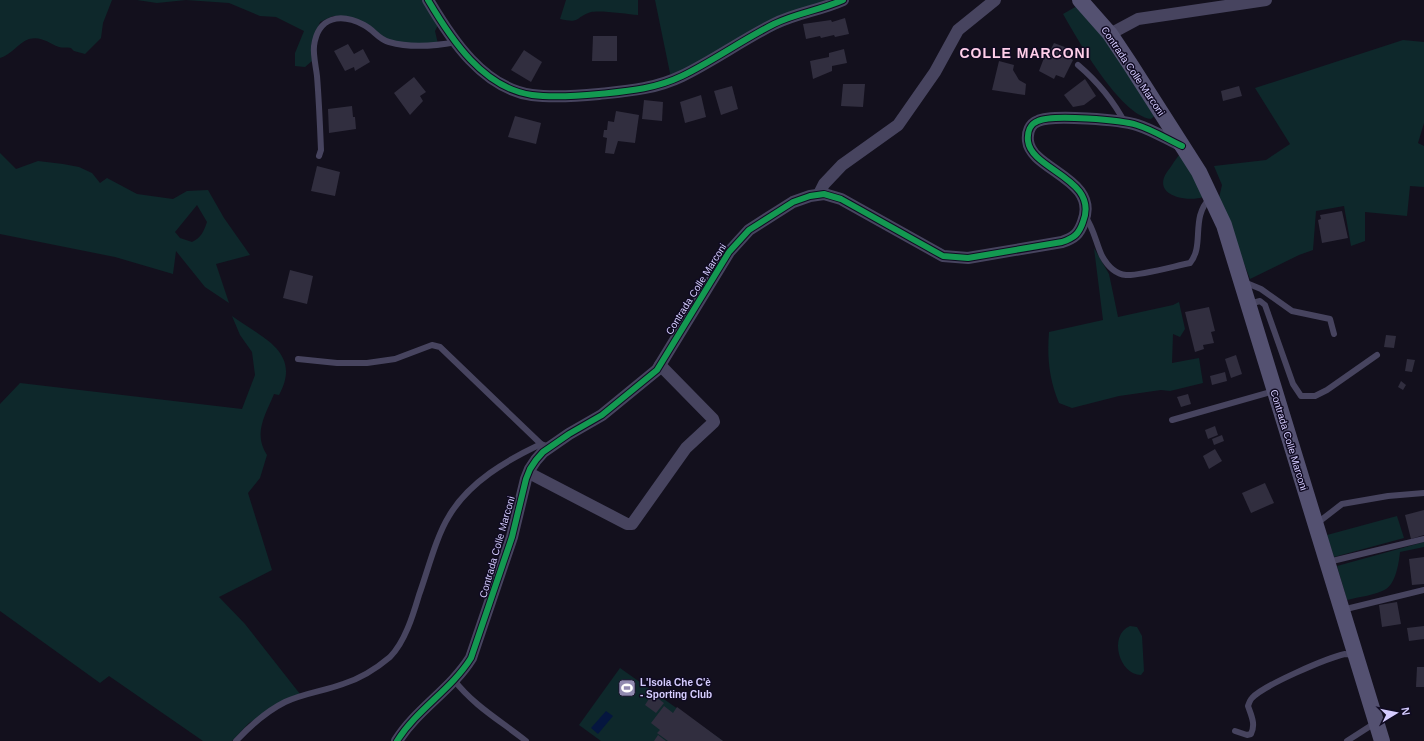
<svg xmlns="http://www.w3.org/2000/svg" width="1424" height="741" font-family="Arial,sans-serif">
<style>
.green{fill:#0e282b;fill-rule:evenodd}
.water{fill:#05163f}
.building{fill:#312e3f}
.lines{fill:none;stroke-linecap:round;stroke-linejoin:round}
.lane{stroke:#47445f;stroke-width:6}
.street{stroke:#47445f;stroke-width:12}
.secondary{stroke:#545171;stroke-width:16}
.cycleway-casing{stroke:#100b22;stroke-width:8}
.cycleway{stroke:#139951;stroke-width:6}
.labels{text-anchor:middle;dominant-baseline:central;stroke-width:3;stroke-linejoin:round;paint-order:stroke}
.street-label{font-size:10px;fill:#d5ccff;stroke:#100b22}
.poi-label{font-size:10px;font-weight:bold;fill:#d5ccff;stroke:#100b22;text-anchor:start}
.district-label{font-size:14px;font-weight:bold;letter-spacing:1px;fill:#ffceea;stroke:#100b22}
</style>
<rect width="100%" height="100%" fill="#13101d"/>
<g class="green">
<path d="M0,0H112L103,23L101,38L85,54L74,51L71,48C67,47 62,48 59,47C48,43 42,36 29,39C18,43 11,55 0,58Z"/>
<path d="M137,0H426L439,23L435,31L439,48L394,46L360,24L333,16L320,22L311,46L312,61L305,67L295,66V53L304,31L276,17L260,16L229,3L186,0L157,3Z"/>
<path d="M566,0H638V15C628,14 600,10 591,12C575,17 581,24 560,19Z"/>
<path d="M655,0H841L671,78Z"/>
<path d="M1077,6L1121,58L1157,114L1151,119C1120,115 1078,40 1063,14Z"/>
<path d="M1403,40L1424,42V123L1418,143L1424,146V187L1410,186L1407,216L1365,212V241L1351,246L1344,206L1316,211L1313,250L1299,255L1250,279L1219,198L1222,185L1214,166L1266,160L1290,144L1255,88Z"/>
<path d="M0,153L16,169L38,161L63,164L79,167L92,173L100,183L107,178L137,194L173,199L187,191L208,190L224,218L250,255L216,264L229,303L205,287L176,251L173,274L115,257L0,234ZM197,205L207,222C204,231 201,238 192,242L180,238L175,232Z"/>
<path d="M1182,153L1204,197C1184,203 1148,194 1170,168C1174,163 1176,157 1182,153Z"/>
<path d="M1094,248L1109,274L1118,317L1173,305L1179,302L1185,329L1180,337L1173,334L1172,363L1199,358L1203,383L1170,391L1161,390L1119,396L1072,408L1059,403C1049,379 1047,358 1049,332L1103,320Z"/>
<path d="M232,316C260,337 303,351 279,395L274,394C265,416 253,433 267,455L260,478L248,493L272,570L219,597L245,624L300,694L249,723L232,741H203L109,676L100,683L0,611V404L20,383L242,409L255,375L252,352L240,335Z"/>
<path d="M1397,516L1404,538L1334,557L1327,535Z"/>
<path d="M1424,542V547L1400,552C1399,562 1396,583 1386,589C1377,595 1358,597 1347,600L1337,566Z"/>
<path d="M1130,626L1137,627L1142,636L1144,671L1141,675C1119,675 1108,635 1130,626Z"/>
<path d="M620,668L723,741H601L579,725Z"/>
</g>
<path class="water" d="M606,711L613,716L598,734L591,728Z"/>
<g class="building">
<path d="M845,18L849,34L835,37L834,35L821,38L820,36L806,39L803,24L831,20L832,22Z"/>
<path d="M593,36H617V61H592Z"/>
<path d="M1054,43L1070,49L1067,56L1073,60L1064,78L1056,75L1054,79L1039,71L1047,50L1050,51Z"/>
<path d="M348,44L354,54L363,49L370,62L355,71L354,67L345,71L334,51Z"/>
<path d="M844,49L847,63L832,66V71L813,79L810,61L829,57V53Z"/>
<path d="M524,50L542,62L531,82L511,70Z"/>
<path d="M999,61L1014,65L1013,70L1019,80L1026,84L1025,95L992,90Z"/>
<path d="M414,77L426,92L420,96L423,101L410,115L394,93Z"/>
<path d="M1085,79L1096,96L1084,105L1073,107L1064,95Z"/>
<path d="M843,84H865L863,107L841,106Z"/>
<path d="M732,86L738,109L721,115L714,91Z"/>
<path d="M1239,86L1242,96L1223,101L1221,91Z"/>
<path d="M701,95L706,117L685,123L680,102Z"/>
<path d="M644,100L663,102L662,121L642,119Z"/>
<path d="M352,106L353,117H355L356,129L329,133L328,109Z"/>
<path d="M616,111L639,115L635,143L618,141L614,154L605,153L607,138L603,137L604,130H607L608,121L614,122Z"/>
<path d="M515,116L541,123L536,144L508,137Z"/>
<path d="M317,166L340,172L335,196L311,191Z"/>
<path d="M1342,211L1348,238L1322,243L1318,220L1321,219L1320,215Z"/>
<path d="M290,270L313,276L307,304L283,298Z"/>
<path d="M1209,307L1215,331L1211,332L1214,343L1203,345L1204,349L1195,352L1185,312Z"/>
<path d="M1386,335L1396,336L1394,348L1384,347Z"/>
<path d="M1236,355L1242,374L1231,378L1225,359Z"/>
<path d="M1407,359L1415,360L1412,372L1405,371Z"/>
<path d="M1225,372L1227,381L1212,385L1210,376Z"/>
<path d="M1401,381L1406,385L1403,390L1398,387Z"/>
<path d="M1188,394L1191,404L1181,407L1177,397Z"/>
<path d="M1215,426L1218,435L1208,439L1205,430Z"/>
<path d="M1222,435L1224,441L1214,445L1212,439Z"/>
<path d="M1215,449L1222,461L1209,469L1203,456Z"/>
<path d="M1265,483L1274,503L1251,513L1242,493Z"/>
<path d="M1424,510V535L1411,539L1405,515Z"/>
<path d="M1424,557V584L1412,585L1409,559Z"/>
<path d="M1397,602L1401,624L1382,627L1379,605Z"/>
<path d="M1424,626V639L1409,641L1407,628Z"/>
<path d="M1417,667H1424V687H1416Z"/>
<path d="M652,694L664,703L656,713L645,705Z"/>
<path d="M664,706L673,713L677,707L723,741H668L657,733L660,730L651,723Z"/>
<path d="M658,735L666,741H654Z"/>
</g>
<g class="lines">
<g class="lane">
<path d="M1078,65C1098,82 1113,100 1125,123"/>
<path d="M319,156L321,150C320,125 319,101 317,76C316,67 313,55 314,46C318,16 341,13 364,25C374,30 378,39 389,42C410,48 435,46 456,42"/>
<path d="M1085,216C1094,229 1096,243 1102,256C1107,265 1115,274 1126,275C1139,276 1175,266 1190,263C1205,245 1190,218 1210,198"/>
<path d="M1244,282L1261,289L1292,311L1330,319L1334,334"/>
<path d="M1249,304L1260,301L1265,305L1293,384L1301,396H1315L1327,390L1377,355"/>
<path d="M298,359L337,363H367L395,359L432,345L440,347L541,444"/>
<path d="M1172,420L1274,391"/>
<path d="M1316,524L1342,504L1388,496L1424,493"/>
<path d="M1328,562L1424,539"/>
<path d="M1342,610L1424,590"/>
<path d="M454,680C474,706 501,721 526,741"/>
<path d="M1235,731L1247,735L1251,734C1256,724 1251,715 1248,706C1249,703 1250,700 1252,698C1264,685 1327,658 1345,654C1348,654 1351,655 1354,655"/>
<path d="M236,741C250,726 267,711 285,702C304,693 324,691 343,684C359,679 377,668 390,657C405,642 413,615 419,595C428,570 436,537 449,516C469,482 507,460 541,444L550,447"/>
<path d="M1347,741L1375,723"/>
</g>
<g class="street">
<path d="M428,0C451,39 483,88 532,95C554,98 578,96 599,94C628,91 655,89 682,76C713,61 742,40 774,24C796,13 821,10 843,0"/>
<path d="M1110,34L1138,19L1266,0"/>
<path d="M819,194L824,184L842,165L898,125L935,72L958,30L995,0"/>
<path d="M529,473L627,524H632L686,448L714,422L713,419L660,365"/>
<path d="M397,741C417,709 451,690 471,658L512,537L526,479L530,469L536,460L543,452L569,434L602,415L657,370L729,252L749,230L793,202L810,196L824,194L841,199L943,256L968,258L1062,242C1074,238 1079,234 1083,222C1100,179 1031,170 1028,141C1027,132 1030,124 1038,121C1052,114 1122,120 1137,125C1153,130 1167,139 1182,146"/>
</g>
<path class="secondary" d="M1080,0L1110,34L1130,64L1199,172L1224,225L1382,741"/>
<defs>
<g id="cycleway">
<path d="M428,0C451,39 483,88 532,95C554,98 578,96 599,94C628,91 655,89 682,76C713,61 742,40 774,24C796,13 821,10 843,0"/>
<path d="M397,741C417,709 451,690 471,658L512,537L526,479L530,469L536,460L543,452L569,434L602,415L657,370L729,252L749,230L793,202L810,196L824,194L841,199L943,256L968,258L1062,242C1074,238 1079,234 1083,222C1100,179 1031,170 1028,141C1027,132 1030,124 1038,121C1052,114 1122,120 1137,125C1153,130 1167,139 1182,146"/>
</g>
</defs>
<use href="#cycleway" class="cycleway-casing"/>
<use href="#cycleway" class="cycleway"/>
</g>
<defs>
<symbol id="stadium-square" viewBox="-11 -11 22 22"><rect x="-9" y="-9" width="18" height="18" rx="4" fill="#918ab0" stroke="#100b22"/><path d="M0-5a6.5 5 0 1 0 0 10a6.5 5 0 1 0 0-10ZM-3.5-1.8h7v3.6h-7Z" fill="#fff"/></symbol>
</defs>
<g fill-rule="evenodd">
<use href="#stadium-square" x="617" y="678" width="20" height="20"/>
</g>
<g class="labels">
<g class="street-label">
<text transform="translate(1133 71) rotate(56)">Contrada Colle Marconi</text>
<text transform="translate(696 289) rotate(-58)">Contrada Colle Marconi</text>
<text transform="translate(1289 440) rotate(73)">Contrada Colle Marconi</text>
<text transform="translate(497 547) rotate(-74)">Contrada Colle Marconi</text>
</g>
<g class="poi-label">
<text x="640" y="682">L'Isola Che C'è<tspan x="640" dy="12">- Sporting Club</tspan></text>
</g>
<g class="district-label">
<text x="1025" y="53">COLLE MARCONI</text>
</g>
</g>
<g transform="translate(1396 713) rotate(80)" stroke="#100b22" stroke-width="3" paint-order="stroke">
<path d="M0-3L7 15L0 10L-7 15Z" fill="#d5ccff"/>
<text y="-6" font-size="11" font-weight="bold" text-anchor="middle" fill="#d5ccff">N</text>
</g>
</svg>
